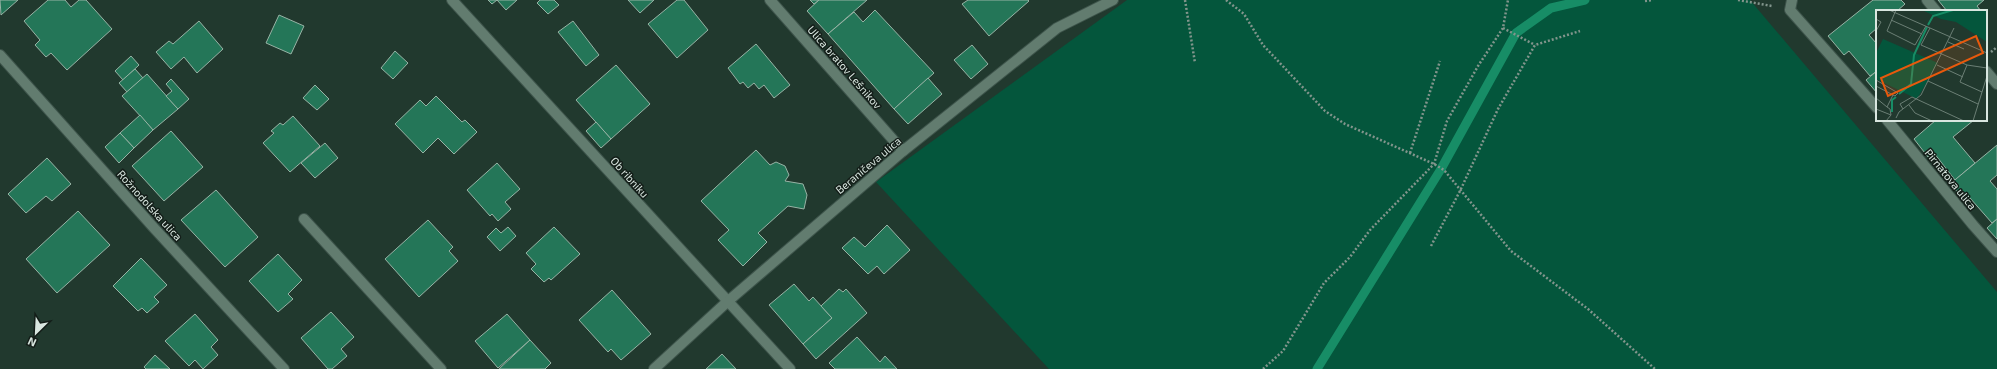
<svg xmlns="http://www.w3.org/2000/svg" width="1997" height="369" font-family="'Exo 2',sans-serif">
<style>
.green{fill:#04563c}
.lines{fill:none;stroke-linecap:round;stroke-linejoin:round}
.stream{stroke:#178d66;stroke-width:9}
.building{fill:#247658;stroke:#97b3a5}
.minor-casing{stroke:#3e544b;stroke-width:12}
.path{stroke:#82958c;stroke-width:2.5;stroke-dasharray:2 2;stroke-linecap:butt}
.minor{stroke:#627c6f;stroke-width:10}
.labels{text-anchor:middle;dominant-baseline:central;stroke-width:3;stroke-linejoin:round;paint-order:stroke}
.street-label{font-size:11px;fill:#d9e7e0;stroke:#131d18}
.inset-river{fill:none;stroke:#178d66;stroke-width:2}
.inset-road{fill:none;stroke:#6b7f75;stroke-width:1}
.view{fill:#e8590c;fill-opacity:0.15;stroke:#e8590c;stroke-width:2}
.inset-edge{fill:none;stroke:#d9e7e0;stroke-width:2}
</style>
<rect width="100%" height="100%" fill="#21392e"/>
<path class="green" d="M1127,0H1750L1997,292V369H1049L876,182Z"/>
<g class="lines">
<path class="stream" d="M1317,369L1441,169L1516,33L1551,8L1585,0"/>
</g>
<g class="building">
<path d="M0,0H18L1,15Z"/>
<path d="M48,0H65L71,7L79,0H86L112,29L67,70L51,53L46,57L35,45L40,40L24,21Z"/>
<path d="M488,0H497L492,4Z"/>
<path d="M497,0H517L506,10Z"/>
<path d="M540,0H554L559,5L548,14L537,3Z"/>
<path d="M628,0H654L640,13Z"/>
<path d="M677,0H684L708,30L677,58L648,24Z"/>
<path d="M810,0H819L814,4Z"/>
<path d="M819,0H867L828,34L807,11Z"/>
<path d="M968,0H1028L1029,1L989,36L962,4Z"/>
<path d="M1873,0H1901L1905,4L1897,11H1877V28L1869,35L1877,44V71L1870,76L1849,51L1844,55L1828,36Z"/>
<path d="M1938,0H1984L1977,6L1981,11H1947Z"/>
<path d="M875,10L934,73L894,109L828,34L854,12L863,22Z"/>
<path d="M279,15L304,26L291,54L266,43Z"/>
<path d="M199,21L223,49L197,73L184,57L171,69L156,52L169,41L173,44Z"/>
<path d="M573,21L599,55L586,66L558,32Z"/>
<path d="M756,44L790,85L774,98L764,85L759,89L754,83L748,88L743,82L740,84L728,68Z"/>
<path d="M972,45L988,64L971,79L954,60Z"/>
<path d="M395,51L408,63L393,79L381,68Z"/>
<path d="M131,56L139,65L123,80L115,71Z"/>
<path d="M616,65L650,104L611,139L576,100Z"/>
<path d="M135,69L143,78L127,92L119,83Z"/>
<path d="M1877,71V93L1866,80Z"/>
<path d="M147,74L178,109L153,130L122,96Z"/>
<path d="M928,78L942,94L908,124L894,109Z"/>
<path d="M171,79L189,99L178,109L166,96L172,91L166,84Z"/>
<path d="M315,85L329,99L317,110L303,98Z"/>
<path d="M436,96L462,122L465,120L477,132L454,154L438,138L423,153L395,124L420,100L426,106Z"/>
<path d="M140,115L153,130L134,148L120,133Z"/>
<path d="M293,116L320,146L290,172L263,143L274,133L271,131L280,123L283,125Z"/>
<path d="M1936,120H1974L1953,137L1975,163L1955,180L1934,153L1928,157L1914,139Z"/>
<path d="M596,122L611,139L601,148L586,131Z"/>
<path d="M171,131L203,167L164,201L132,166Z"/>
<path d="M120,133L134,148L119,163L105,147Z"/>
<path d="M325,143L338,158L315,178L301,163Z"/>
<path d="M1997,145V175L1990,181L1997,189V219L1992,223L1970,198L1966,201L1950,184Z"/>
<path d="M756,150L770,165L776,162L785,166L789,175L785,181L803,184L807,195L804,209L788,206L758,233L767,242L743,266L718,240L729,230L701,201Z"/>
<path d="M47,158L71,184L52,201L46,196L26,213L8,194Z"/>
<path d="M497,163L520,189L505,202L511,209L498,221L492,214L490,216L467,190Z"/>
<path d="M216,190L258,237L225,267L181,220Z"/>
<path d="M78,211L110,245L57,293L26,259Z"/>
<path d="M1997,219V239L1987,228Z"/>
<path d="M428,220L453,247L449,251L458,261L419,297L385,259Z"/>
<path d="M887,225L910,250L884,274L877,266L868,274L842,248L854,237L865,247Z"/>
<path d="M508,227L516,236L500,251L487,237L496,228L501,233Z"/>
<path d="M554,227L580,254L551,280L549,278L544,282L531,269L536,264L526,253Z"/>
<path d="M278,254L302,280L288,294L293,299L278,312L249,281Z"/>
<path d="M141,258L167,285L154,297L159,302L147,313L142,308L138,311L113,286Z"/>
<path d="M794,284L809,301L813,297L832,318L803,344L769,305Z"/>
<path d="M839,289L843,292L846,289L867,313L816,359L803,344L832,318L821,306Z"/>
<path d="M612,290L651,334L621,360L611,349L608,352L579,320Z"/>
<path d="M331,312L354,337L341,349L347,356L332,369H328L301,338Z"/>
<path d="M195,314L218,340L211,347L218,355L203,369L195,360L189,366L165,341Z"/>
<path d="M507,314L530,340L498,368L475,341Z"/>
<path d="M857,337L880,362L885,356L897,369H835L829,363Z"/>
<path d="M530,340L551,363L545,369H499Z"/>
<path d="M722,354L736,369H706Z"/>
<path d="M155,355L170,369H146L144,367Z"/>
</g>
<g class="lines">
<defs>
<g id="minor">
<path d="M452,0L790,369"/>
<path d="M770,0L903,151"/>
<path d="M1792,0L1790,10L1877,108"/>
<path d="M1927,0L1936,11"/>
<path d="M0,55L154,228L284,369"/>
<path d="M1986,71L1997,84"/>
<path d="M1887,120L1973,225L1997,252"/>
<path d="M304,219L441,369"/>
<path d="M654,369L727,302L903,151L1057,28L1113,0"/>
</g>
</defs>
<use href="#minor" class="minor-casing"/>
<g class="path">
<path d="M1185,0L1195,63"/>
<path d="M1226,0L1244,14L1263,45L1325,111L1345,124L1434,164L1444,170L1511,251L1588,309L1655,369"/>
<path d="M1738,0L1772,6"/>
<path d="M1645,1L1653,0"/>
<path d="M1503,28L1535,45"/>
<path d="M1991,52L1997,47"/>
<path d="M1410,153L1440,61"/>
<path d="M1431,246L1460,191L1498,109L1535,45L1580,31"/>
<path d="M1263,369L1283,351L1324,283L1350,257L1370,230L1434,164L1447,121L1478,66L1503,28L1508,0"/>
</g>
<use href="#minor" class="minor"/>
</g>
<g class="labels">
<g class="street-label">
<text transform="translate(845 67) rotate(49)">Ulica bratov Lešnikov</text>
<text transform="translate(868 165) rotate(-40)">Beraničeva ulica</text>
<text transform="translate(630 177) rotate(48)">Ob ribniku</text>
<text transform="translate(1951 179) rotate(51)">Pirnatova ulica</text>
<text transform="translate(150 205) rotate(48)">Rožnodolska ulica</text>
</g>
</g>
<g transform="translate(1876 10)">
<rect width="111" height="111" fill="#21392e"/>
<path d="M46,0H111V32L80,12L65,9ZM7,29L62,53L41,89L0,69V43Z" fill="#04563c"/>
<path class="inset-river" d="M52,15L57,6L77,0M23,84L35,74L38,45L51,17M16,102V90L20,87"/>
<path class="inset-road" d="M13,0L111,43M20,0L11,21L39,35L50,16M0,9L5,12L0,21M15,10L46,24M54,18L45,35L91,55L111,58M72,32L88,39M61,55L87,67M91,55L84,72L106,82M0,70L22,83L19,86L0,76M52,71L102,94M0,88L11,97M33,95L39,103L56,111M0,99L15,105M27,99L24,94L36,87L88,111M20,108L23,102L45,85L78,18M10,111L15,105L14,99L11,97L17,85M97,111L111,66"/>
<path class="view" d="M100,26L107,43L12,86L5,68Z"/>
<rect width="111" height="111" class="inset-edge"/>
</g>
<g transform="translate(36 333) rotate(204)" stroke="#131d18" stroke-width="3" paint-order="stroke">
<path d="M0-3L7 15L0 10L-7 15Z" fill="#d9e7e0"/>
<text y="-6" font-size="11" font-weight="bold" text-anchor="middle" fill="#d9e7e0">N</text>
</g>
</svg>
